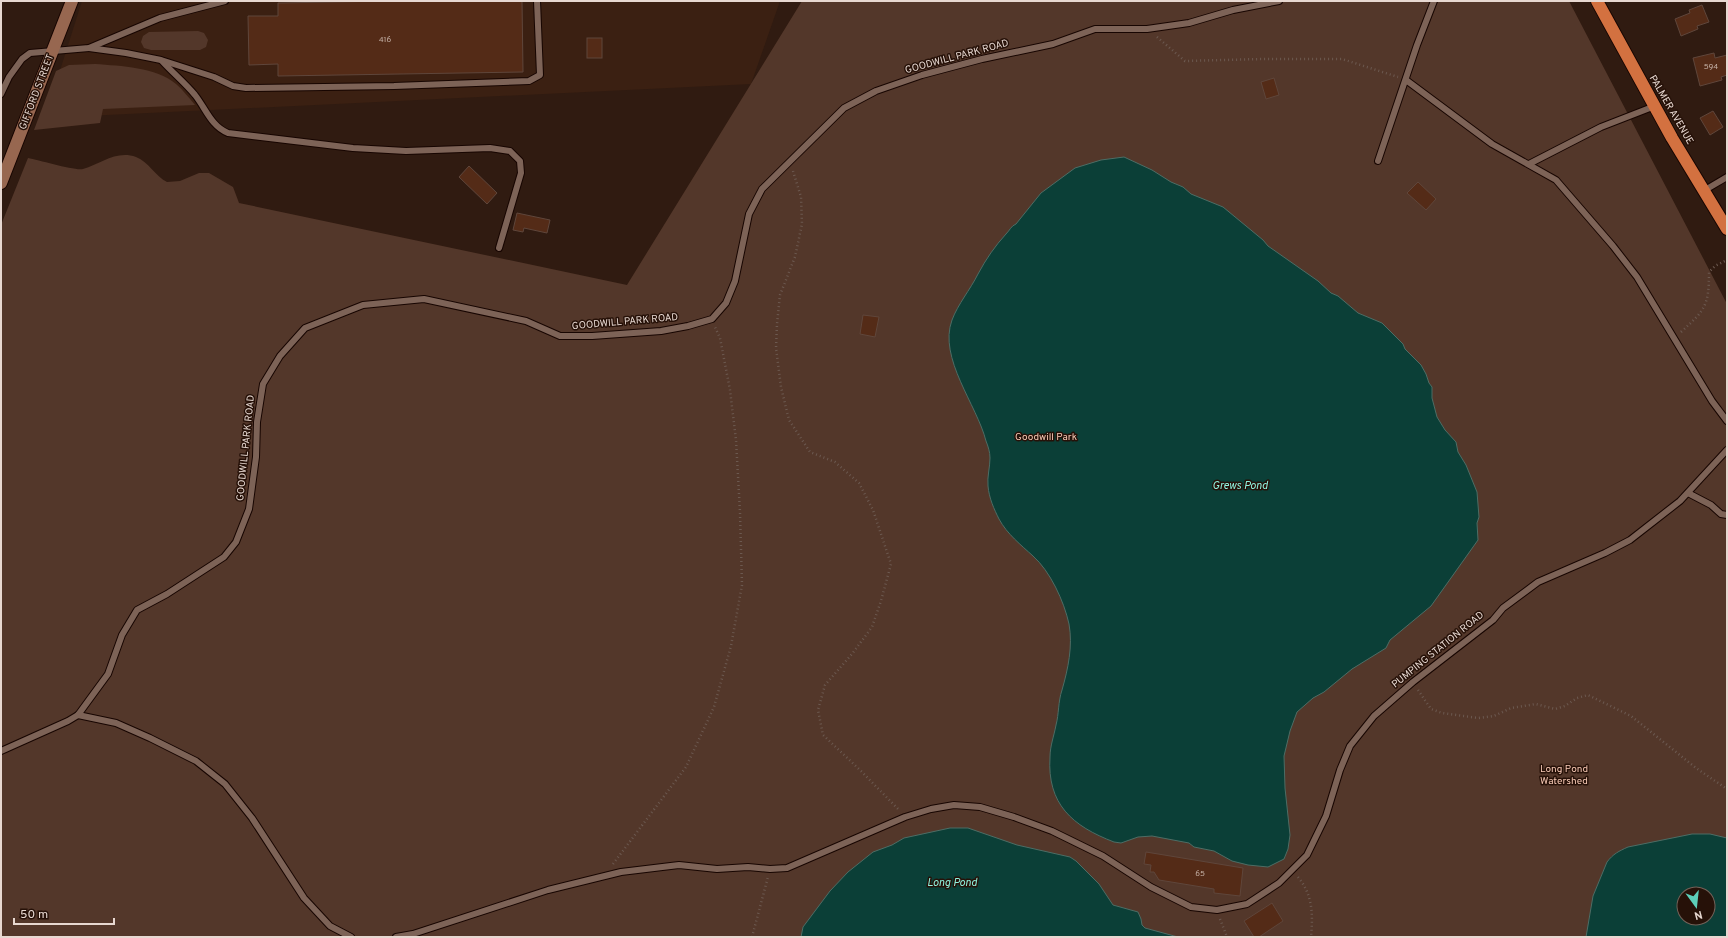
<svg xmlns="http://www.w3.org/2000/svg" width="1728" height="938" font-family="Overpass,sans-serif">
<style>
.built{fill:#3b2012}
.green{fill:#53372a;fill-rule:evenodd}
.water{fill:#0b3f37;stroke:#4d6d65;fill-rule:evenodd}
.building{fill:#542b17;stroke:#5f463b}
.lines{fill:none;stroke-linecap:round;stroke-linejoin:round}
.lane-casing{stroke:#170501;stroke-width:8}
.secondary-casing{stroke:#170501;stroke-width:14}
.highway-casing{stroke:#170501;stroke-width:14}
.path{stroke:#6c5950;stroke-width:2.5;stroke-dasharray:1 3;stroke-linecap:butt}
.lane{stroke:#7d6357;stroke-width:6}
.secondary{stroke:#976750;stroke-width:12}
.highway{stroke:#d37140;stroke-width:12}
.labels{text-anchor:middle;dominant-baseline:central;stroke-width:3;stroke-linejoin:round;paint-order:stroke}
.number-label{font-size:8px;fill:#c2ada2}
.street-label{font-size:10px;fill:#e7d8d1;stroke:#261108}
.park-label{font-size:10px;fill:#f8cab6;stroke:#261108}
.water-label{font-size:11px;font-style:italic;fill:#8ff3df;stroke:#261108}
</style>
<rect width="100%" height="100%" fill="#301b11"/>
<path class="built" d="M82,1H780L751,84L45,118Z"/>
<g class="green">
<path d="M802,1H1569L1727,304V937H1V225L28,158C39,160 75,171 83,169C101,164 116,150 136,157C149,162 155,176 167,182L180,181L199,173H209L233,187L239,203L627,285ZM1684,894H1708V918H1684Z"/>
<path d="M198,31L204,33L208,40L206,47L200,50H151L144,48L141,42L143,36L149,32Z"/>
<path d="M95,64C121,66 156,67 176,84C183,90 189,98 195,105L103,109L100,123L34,130L56,71L69,65Z"/>
</g>
<g class="water">
<path d="M1124,157L1152,170L1171,182L1183,187L1191,194L1223,207L1263,240L1268,246L1318,281L1331,293L1338,296L1358,313L1382,323L1403,344L1405,349L1421,365L1426,374L1429,383L1432,387V398L1437,417L1445,430L1456,442L1458,452L1466,465L1477,492L1479,517L1477,523L1478,540L1431,606L1390,640L1386,648L1352,669L1324,692L1313,698L1297,712L1290,731L1284,756L1285,788L1290,835L1288,849L1284,859L1268,867L1248,865L1232,861L1214,851L1194,847L1189,843L1152,836L1138,837L1121,843L1114,842C1072,826 1047,804 1050,757C1050,746 1054,736 1056,725C1059,714 1058,702 1062,690C1068,669 1073,646 1069,624C1064,601 1050,571 1033,556C1021,545 1007,534 999,519C994,509 989,498 988,486C987,477 990,467 990,458C990,452 988,446 986,441C977,405 938,358 952,320C958,304 970,290 978,274C986,259 995,246 1006,234C1010,230 1011,226 1016,224L1041,193L1075,168L1101,160Z"/>
<path d="M950,828H968L1017,845L1070,857L1076,861L1099,884L1113,905L1138,912L1141,919L1142,925L1145,928L1178,937H801L803,927L830,891L848,872L873,852L892,845L904,838Z"/>
<path d="M1692,834H1710L1727,838V937H1586L1593,896L1607,862C1613,854 1619,851 1628,847ZM1684,894H1708V918H1684Z"/>
</g>
<g class="building">
<path d="M387,1H522L523,72L278,76V64L249,65L248,16H278V3Z"/>
<path d="M1702,5L1709,22L1697,26L1698,29L1681,36L1675,19L1690,13L1689,10Z"/>
<rect x="587" y="38" width="15" height="20"/>
<path d="M1714,53L1715,58L1727,55V75L1721,77L1722,80L1700,86L1693,58Z"/>
<path d="M1274,78L1279,95L1266,99L1261,82Z"/>
<path d="M1713,111L1723,127L1710,135L1700,118Z"/>
<path d="M469,166L497,193L487,204L459,177Z"/>
<path d="M1418,182L1436,199L1426,210L1407,193Z"/>
<path d="M517,213L550,220L547,233L524,228L523,232L513,230Z"/>
<path d="M863,315L879,317L875,337L860,334Z"/>
<path d="M1146,852L1243,868L1240,896L1214,893V889L1159,880L1154,872H1150L1151,865L1144,864Z"/>
<path d="M1272,903L1283,921L1259,937H1254L1244,921Z"/>
</g>
<g class="lines">
<defs>
<g id="lane">
<path d="M89,48L126,53L161,60L214,77L233,86L246,88L394,86L529,81L540,75L537,1"/>
<path d="M162,61C173,73 185,83 195,95C206,109 211,126 228,133L353,148L406,151L490,148L510,151L520,161L521,173L499,248"/>
<path d="M1406,80L1492,144L1556,180L1613,246L1637,277L1712,401L1727,421"/>
<path d="M1,94L9,77L22,59L30,53L89,48L160,18L225,1"/>
<path d="M1378,161L1417,45L1434,1"/>
<path d="M1529,164L1601,127L1655,106"/>
<path d="M1705,190L1727,177"/>
<path d="M1688,493L1711,505L1721,514L1727,515"/>
<path d="M78,715L116,723L150,738L196,761L225,784L252,818L304,898L330,926L351,937"/>
<path d="M1,751L68,721L78,715L108,674L122,635L137,610L167,594L224,557L236,542L249,509L256,457L257,422L263,384L280,356L305,328L363,305L424,299L526,321L560,336H592L661,331L688,326L712,319L726,303L735,281L749,214L762,189L844,108L876,91L922,75L982,59L1053,44L1095,29H1147L1189,23L1233,10L1279,1"/>
<path d="M396,937L413,934L548,890L621,872L679,865L717,869L748,867L770,869L787,868L905,817L931,809L954,805L980,807L1014,817L1052,831L1103,856L1151,887L1191,907L1217,910L1247,904L1279,883L1307,855L1326,816L1340,770L1350,746L1374,716L1413,682L1493,620L1503,608L1538,582L1605,553L1630,540L1680,501L1727,450"/>
</g>
<path id="secondary" d="M1,183L72,1"/>
<path id="highway" d="M1597,1L1672,138L1727,229"/>
</defs>
<use href="#lane" class="lane-casing"/>
<use href="#secondary" class="secondary-casing"/>
<use href="#highway" class="highway-casing"/>
<g class="path">
<path d="M1157,37L1185,61L1262,59H1342L1398,77"/>
<path d="M793,171L801,197L802,224L795,257L780,295L777,324L776,348L781,387L789,420L810,452L835,462L859,483L873,510L891,564L881,601L872,627L852,654L825,685L818,710L823,735L862,772L899,810"/>
<path d="M1681,332C1705,310 1709,306 1709,272L1715,266L1727,260"/>
<path d="M1418,690L1431,709L1442,713L1478,718L1494,716L1511,708L1536,704L1555,709L1565,706L1577,698L1588,695L1631,716L1696,768L1727,789"/>
<path d="M613,864L686,767L714,707L731,646L742,585L740,512L736,440L730,390L720,338L715,327"/>
<path d="M1298,877C1313,895 1313,915 1311,937"/>
<path d="M1220,919L1227,937"/>
<path d="M752,937L768,877"/>
</g>
<use href="#lane" class="lane"/>
<use href="#secondary" class="secondary"/>
<use href="#highway" class="highway"/>
</g>
<g class="labels">
<g class="number-label">
<text x="385" y="40">416</text>
<text x="1711" y="67">594</text>
<text x="1200" y="874">65</text>
</g>
<g class="street-label">
<text transform="translate(957 57) rotate(-15)">GOODWILL PARK ROAD</text>
<text transform="translate(37 92) rotate(-69)">GIFFORD STREET</text>
<text transform="translate(1671 110) rotate(60)">PALMER AVENUE</text>
<text transform="translate(625 322) rotate(-5)">GOODWILL PARK ROAD</text>
<text transform="translate(246 448) rotate(-84)">GOODWILL PARK ROAD</text>
<text transform="translate(1438 650) rotate(-39)">PUMPING STATION ROAD</text>
</g>
<g class="park-label">
<text x="1046" y="437">Goodwill Park</text>
<text x="1564" y="769">Long Pond<tspan x="1564" dy="12">Watershed</tspan></text>
</g>
<g class="water-label">
<text x="1240" y="486">Grews Pond</text>
<text x="952" y="883">Long Pond</text>
</g>
</g>
<rect width="1728" height="938" fill="none" stroke="#e7d8d1" stroke-width="4"/>
<g transform="translate(1696 906) rotate(165)"><circle r="19" fill="#261108" stroke="#736158"/>
<path d="M0-3L7 15L0 10L-7 15Z" fill="#5dceb9"/>
<text y="-6" font-size="11" font-weight="bold" text-anchor="middle" fill="#e7d8d1">N</text>
</g>
<path d="M14 918v6h100v-6" fill="none" stroke="#e7d8d1" stroke-width="2"/>
<text x="20" y="918" font-size="12" fill="#e7d8d1" stroke="#261108" stroke-width="3" paint-order="stroke">50 m</text>
</svg>
